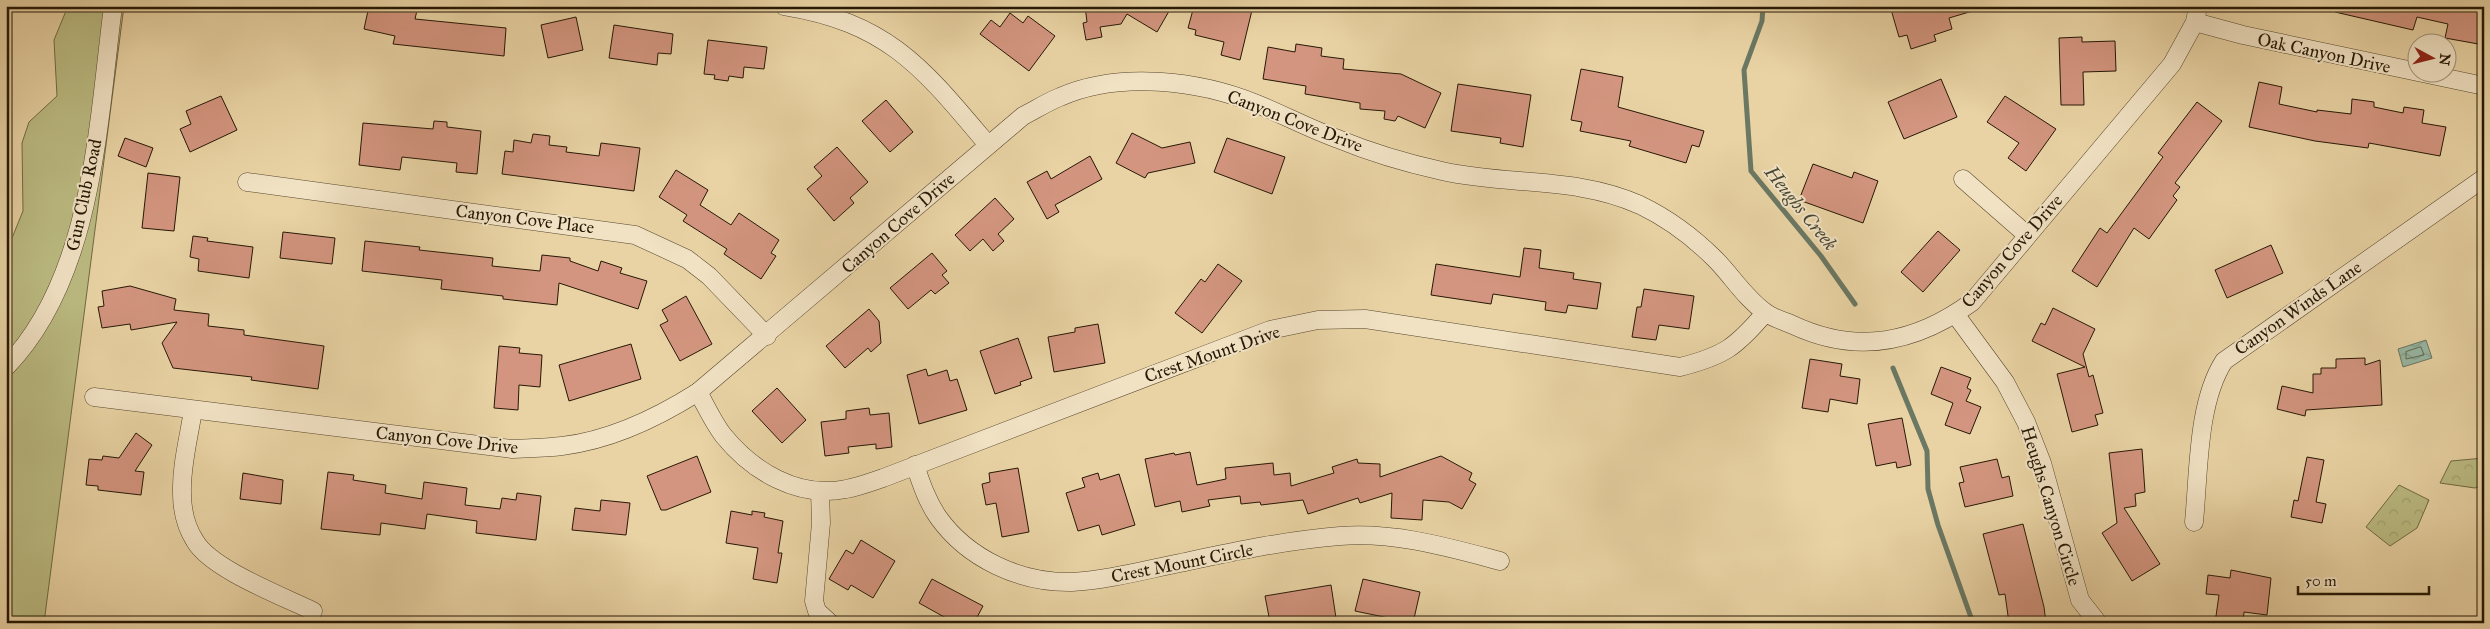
<svg xmlns="http://www.w3.org/2000/svg" width="2490" height="629" font-family="'IM FELL Great Primer',serif">
<style>
.grass{fill:#bbbb82;stroke:#706a44}
.forest{fill:url(#forest-crowns);stroke:#706a44}
.water{fill:url(#water-waves);stroke:#6a7864}
.lines{fill:none;stroke-linecap:round;stroke-linejoin:round}
.shore{stroke:#5f6854;stroke-width:1}
.stream{stroke:#6a7864;stroke-width:5}
.building{fill:#d3957f;stroke:#261805}
.minor-casing{stroke:#57472d;stroke-width:19}
.minor{stroke:#f1e2c4;stroke-width:18}
.labels{text-anchor:middle;dominant-baseline:central;stroke-width:4;stroke-linejoin:round;paint-order:stroke}
.street-label{font-size:18px;fill:#261805;stroke:#f1e2c4}
.water-label{font-size:19px;font-style:italic;fill:#484835;stroke:#f1e2c4}
</style>
<defs>
<pattern id="forest-crowns" width="20" height="18" patternUnits="userSpaceOnUse" patternTransform="scale(1.25)"><rect width="20" height="18" fill="#bbbb82"/><path d="M2 6a3 3 0 1 1 6 0M12 15a3 3 0 1 1 6 0" fill="none" stroke="#a1a06f"/></pattern>
<pattern id="water-waves" width="16" height="10" patternUnits="userSpaceOnUse" patternTransform="scale(1.25)"><rect width="16" height="10" fill="#98b8a4"/><path d="M0 5q4-4 8 0t8 0" fill="none" stroke="#839d8c"/></pattern>
</defs>
<rect width="100%" height="100%" fill="#e9d3a4"/>
<filter id="stains"><feTurbulence type="fractalNoise" baseFrequency=".004" numOctaves="4"/><feColorMatrix values="0 0 0 0 .2 0 0 0 0 .09 0 0 0 0 .02 0 0 0 .5 -.17"/></filter>
<radialGradient id="worn" r=".72"><stop offset=".6" stop-color="#630" stop-opacity="0"/><stop offset="1" stop-color="#630" stop-opacity=".3"/></radialGradient>
<path class="grass" d="M68,6H124L44,623H6V241L12,238L23,211L22,143L29,122L57,96L54,40Z"/>
<g class="forest">
<path d="M2484,458V485L2475,488L2440,483L2451,461Z"/>
<path d="M2399,485L2429,500L2417,528L2390,546L2366,527Z"/>
</g>
<path class="water" d="M2426,340L2432,358L2403,367L2398,349Z"/>
<g class="lines">
<path class="shore" d="M2421,347L2424,355L2406,359V352Z"/>
<g class="stream">
<path d="M1763,6L1762,21L1744,70L1751,171L1821,256L1855,304"/>
<path d="M1893,368L1927,451L1928,489L1938,525L1973,623"/>
</g>
</g>
<g class="building">
<path d="M369,6H418L415,19L506,28L504,56L393,44L395,36L364,29Z"/>
<path d="M1085,6H1172L1157,32L1127,14L1121,24L1100,27L1102,37L1086,40L1083,23L1087,22Z"/>
<path d="M1194,6H1253L1240,60L1221,55L1224,42L1195,35L1196,30L1188,28Z"/>
<path d="M1890,6H1925L1926,10L1940,6H1976V10L1949,18L1952,29L1934,35L1936,41L1911,49L1907,35L1899,37Z"/>
<path d="M2336,6H2459L2484,11V45L2445,38L2448,24L2417,17L2413,30L2335,12Z"/>
<path d="M1010,13L1023,23L1028,16L1055,36L1029,71L980,34L991,20L1000,27Z"/>
<path d="M576,17L583,50L548,58L541,25Z"/>
<path d="M614,25L673,34L671,54L658,53L657,65L609,58Z"/>
<path d="M2082,37V42L2115,41L2116,71L2083,72L2084,105H2061L2059,38Z"/>
<path d="M708,40L767,47L764,69L744,67L743,78L729,76L728,81L714,79L715,75L704,74Z"/>
<path d="M1296,44L1322,48L1321,56L1344,59L1343,69L1401,74L1441,93L1425,128L1398,116L1395,121L1384,119L1385,111L1360,109V103L1305,94L1306,86L1263,79L1268,47L1295,52Z"/>
<path d="M1581,69L1623,77L1618,107L1704,131L1699,147L1692,145L1686,163L1629,146L1631,141L1580,131L1582,122L1571,120Z"/>
<path d="M1941,79L1957,117L1904,139L1888,102Z"/>
<path d="M2259,82L2282,87L2279,104L2317,112V110L2351,114L2352,99L2374,102V107L2403,113L2404,107L2424,110L2422,123L2446,127L2440,156L2369,143L2368,148L2315,141L2249,127Z"/>
<path d="M1458,84L1531,95L1523,147L1500,143L1501,138L1451,131Z"/>
<path d="M221,96L237,130L190,152L180,129L191,124L186,111Z"/>
<path d="M2005,96L2056,129L2026,171L2008,158L2019,143L1987,122Z"/>
<path d="M886,100L913,132L890,152L862,121Z"/>
<path d="M2197,102L2222,121L2175,183L2180,187L2173,196L2177,200L2149,239L2134,228L2097,287L2072,271L2100,228L2107,233L2163,157L2158,153Z"/>
<path d="M434,121L447,122V127L481,131L477,174L456,172L457,163L402,157L400,170L359,165L363,123L433,129Z"/>
<path d="M1132,133L1162,148L1190,142L1195,163L1148,173L1145,178L1116,163Z"/>
<path d="M533,134L550,136L549,145L567,147L566,152L599,156L601,143L640,148L634,191L502,174L505,151L513,152L514,140L531,143Z"/>
<path d="M125,138L153,148L146,167L118,156Z"/>
<path d="M1227,138L1285,157L1272,194L1214,172Z"/>
<path d="M837,147L868,182L850,198L854,203L834,221L807,189L822,176L814,167Z"/>
<path d="M1090,156L1102,179L1055,205L1059,212L1047,219L1027,182L1047,171L1051,179Z"/>
<path d="M1813,164L1852,178L1854,172L1878,181L1863,223L1799,200Z"/>
<path d="M676,170L708,190L700,205L731,225L739,213L779,240L771,253L776,256L761,279L724,254L727,249L683,221L687,215L659,197Z"/>
<path d="M148,173L180,177L174,231L142,228Z"/>
<path d="M995,198L1014,219L998,234L1004,241L993,251L983,239L970,251L955,235Z"/>
<path d="M1938,231L1960,250L1923,292L1901,272Z"/>
<path d="M283,232L335,238L332,264L280,258Z"/>
<path d="M193,236L208,238L207,241L253,247L249,278L198,271L199,259L190,257Z"/>
<path d="M365,241L420,247L419,250L493,258L492,266L540,271L542,255L570,258V261L598,271L601,261L622,268L620,273L647,281L638,309L559,283L557,305L503,299V296L441,289L442,280L362,271Z"/>
<path d="M2271,245L2283,273L2227,298L2215,270Z"/>
<path d="M1524,248L1541,250L1539,268L1574,273L1573,279L1601,283L1597,309L1568,305L1566,313L1545,310L1546,302L1493,294L1491,304L1431,295L1436,264L1520,277Z"/>
<path d="M932,253L947,271L942,275L949,283L935,294L931,290L908,309L890,288Z"/>
<path d="M1218,264L1242,281L1202,333L1175,313L1201,279L1205,282Z"/>
<path d="M130,286L176,299L174,310L209,314L208,326L244,330V335L324,346L318,389L251,380L252,377L173,368L162,343L177,322L131,330L130,324L102,328L98,307L104,306L102,291Z"/>
<path d="M1644,289L1694,296L1689,329L1659,325L1656,340L1632,337L1637,307H1641Z"/>
<path d="M686,296L712,344L680,361L660,325L668,321L662,310Z"/>
<path d="M2053,308L2095,329L2083,354L2089,377L2093,375L2103,413L2095,415L2098,425L2072,432L2057,374L2085,367L2032,341L2041,323L2045,325Z"/>
<path d="M869,309L879,321L881,343L871,352L868,348L845,368L826,346Z"/>
<path d="M1098,324L1105,363L1054,372L1048,337L1075,332V328Z"/>
<path d="M1018,338L1032,378L1020,382L1021,385L995,394L980,351Z"/>
<path d="M631,344L641,379L569,401L559,365Z"/>
<path d="M499,346L520,348L519,353L542,355L540,387L519,385L518,410L494,408Z"/>
<path d="M2365,358V365L2380,360L2382,405L2306,410L2305,416L2277,409L2282,386L2313,393V374H2321V368H2336V359Z"/>
<path d="M1810,359L1842,364L1840,376L1860,379L1857,404L1830,399L1828,412L1802,408Z"/>
<path d="M1941,367L1971,378L1967,388L1971,390L1966,401L1981,407L1970,434L1945,425L1953,403L1931,394Z"/>
<path d="M926,369L928,376L947,370L950,381L957,379L967,410L919,424L907,375Z"/>
<path d="M777,388L806,420L782,443L752,411Z"/>
<path d="M869,408L870,415L889,413L892,447L876,449V444L848,447L849,453L825,456L821,422L846,419V411Z"/>
<path d="M1902,418L1911,465L1897,468L1896,462L1876,466L1868,424Z"/>
<path d="M136,433L152,445L135,471L144,472L141,495L98,490V486L86,485L89,459L102,460L103,456L119,458Z"/>
<path d="M2142,449L2145,492L2135,494L2136,506L2124,508L2160,564L2132,581L2102,533L2117,523L2109,453Z"/>
<path d="M1190,452L1197,485L1226,479L1225,468L1273,463L1274,475L1290,473L1291,486L1334,473L1332,467L1357,459L1358,463L1380,464V477L1441,456L1472,473L1469,480L1476,484L1462,509L1449,502L1423,500L1422,520L1391,518L1392,493L1360,503L1358,498L1308,514L1303,500L1261,505L1260,502L1241,504L1240,496L1208,500L1210,506L1182,512L1180,501L1155,507L1145,459L1174,453L1175,455Z"/>
<path d="M697,456L711,492L666,510H661L647,476Z"/>
<path d="M2307,457L2324,460L2316,502L2326,504L2322,523L2291,517L2294,500L2298,501Z"/>
<path d="M1997,459L2002,478L2009,476L2013,496L1965,507L1959,483L1964,482L1960,467Z"/>
<path d="M1018,468L1029,532L1002,537L996,503L986,505L982,484L990,482L989,473Z"/>
<path d="M328,472L354,475L353,480L386,485L385,493L422,499L424,482L467,488L465,505L500,509L502,498L516,500L517,493L541,496L536,540L476,533L477,521L427,514L425,529L381,523L380,535L321,529Z"/>
<path d="M243,473L283,480L281,504L240,499Z"/>
<path d="M1098,473L1100,480L1119,474L1135,525L1102,535L1099,525L1078,531L1066,493L1085,487L1082,478Z"/>
<path d="M601,500L630,503L626,535L572,530L575,508L600,511Z"/>
<path d="M731,511L752,515V511L765,513L764,517L783,521L778,553H782L777,583L753,579L758,548L726,543Z"/>
<path d="M2023,524L2044,607L2046,623H2009L2005,594L1999,595L1983,534Z"/>
<path d="M861,540L895,561L873,598L851,585L848,590L829,579L846,550L853,554Z"/>
<path d="M2231,570L2271,578L2267,615L2244,612L2243,623H2215L2219,595L2206,594L2208,575L2230,578Z"/>
<path d="M932,579L983,606L974,623H955L919,603Z"/>
<path d="M1363,579L1420,592L1413,623L1355,611Z"/>
<path d="M1331,585L1336,618L1306,623H1289V619L1270,622L1265,596Z"/>
</g>
<g class="lines">
<defs>
<g id="minor">
<path d="M784,6C889,23 923,68 988,145"/>
<path d="M2195,22L2243,35L2484,86"/>
<path d="M1963,179L2027,235"/>
<path d="M247,182L635,235L687,259L709,276L767,336"/>
<path d="M1955,314L2005,382L2026,422L2042,463L2080,600L2098,623"/>
<path d="M6,367C93,278 98,123 113,6"/>
<path d="M698,392C706,406 713,422 723,435C752,471 798,499 846,489C858,487 871,482 883,478L1270,330L1318,320L1365,319L1680,367C1724,356 1736,347 1765,313"/>
<path d="M94,397L512,449C528,448 546,448 562,446C612,440 657,418 698,392L1023,116C1035,110 1047,102 1060,97C1119,71 1198,80 1257,104C1284,115 1310,129 1338,139C1372,153 1406,163 1442,171C1508,186 1576,176 1640,205C1667,218 1694,238 1715,259C1732,276 1745,298 1765,312C1772,318 1784,321 1793,325C1857,355 1916,343 1972,302L2172,64L2195,22L2198,6"/>
<path d="M193,410C189,437 181,466 182,493C182,510 186,527 195,541C211,569 282,596 313,611"/>
<path d="M915,465C921,483 927,501 938,517C968,559 1020,583 1072,582C1108,580 1145,570 1180,563C1232,552 1287,540 1340,536C1396,532 1447,547 1500,561"/>
<path d="M820,491L821,523L814,601L817,611L830,623"/>
<path d="M2194,522C2199,472 2197,403 2224,361L2484,178"/>
</g>
</defs>
<use href="#minor" class="minor-casing"/>
<use href="#minor" class="minor"/>
</g>
<g class="labels">
<g class="street-label">
<text transform="translate(2324 53) rotate(12)">Oak Canyon Drive</text>
<text transform="translate(1295 121) rotate(21)">Canyon Cove Drive</text>
<text transform="translate(84 195) rotate(-78)">Gun Club Road</text>
<text transform="translate(525 219) rotate(7)">Canyon Cove Place</text>
<text transform="translate(898 223) rotate(-41)">Canyon Cove Drive</text>
<text transform="translate(2012 251) rotate(-49)">Canyon Cove Drive</text>
<text transform="translate(2298 308) rotate(-35)">Canyon Winds Lane</text>
<text transform="translate(1212 354) rotate(-19)">Crest Mount Drive</text>
<text transform="translate(447 440) rotate(6)">Canyon Cove Drive</text>
<text transform="translate(2051 506) rotate(73)">Heughs Canyon Circle</text>
<text transform="translate(1182 563) rotate(-11)">Crest Mount Circle</text>
</g>
<g class="water-label">
<text transform="translate(1801 208) rotate(51)">Heughs Creek</text>
</g>
</g>
<rect width="2490" height="629" fill="none" stroke="#e9d3a4" stroke-width="25"/>
<rect x="8" y="8" width="2475" height="614" fill="none" stroke="#261805" stroke-width="2.5"/>
<rect x="12" y="12" width="2465" height="604" fill="none" stroke="#261805"/>
<g transform="translate(2432 58) rotate(97)"><circle r="24" fill="#f1e2c4" stroke="#a09178"/>
<path d="M0-4L9 19L0 12L-9 19Z" fill="#8f2418"/>
<text y="-8" font-size="14" font-weight="bold" text-anchor="middle" fill="#261805">N</text>
</g>
<path d="M2298 586v8h131v-8" fill="none" stroke="#261805" stroke-width="2.5"/>
<text x="2305" y="586" font-size="15" fill="#261805" stroke="#f1e2c4" stroke-width="4" paint-order="stroke">50 m</text>
<rect width="100%" height="100%" filter="url(#stains)"/>
<rect width="100%" height="100%" fill="url(#worn)"/>
</svg>
